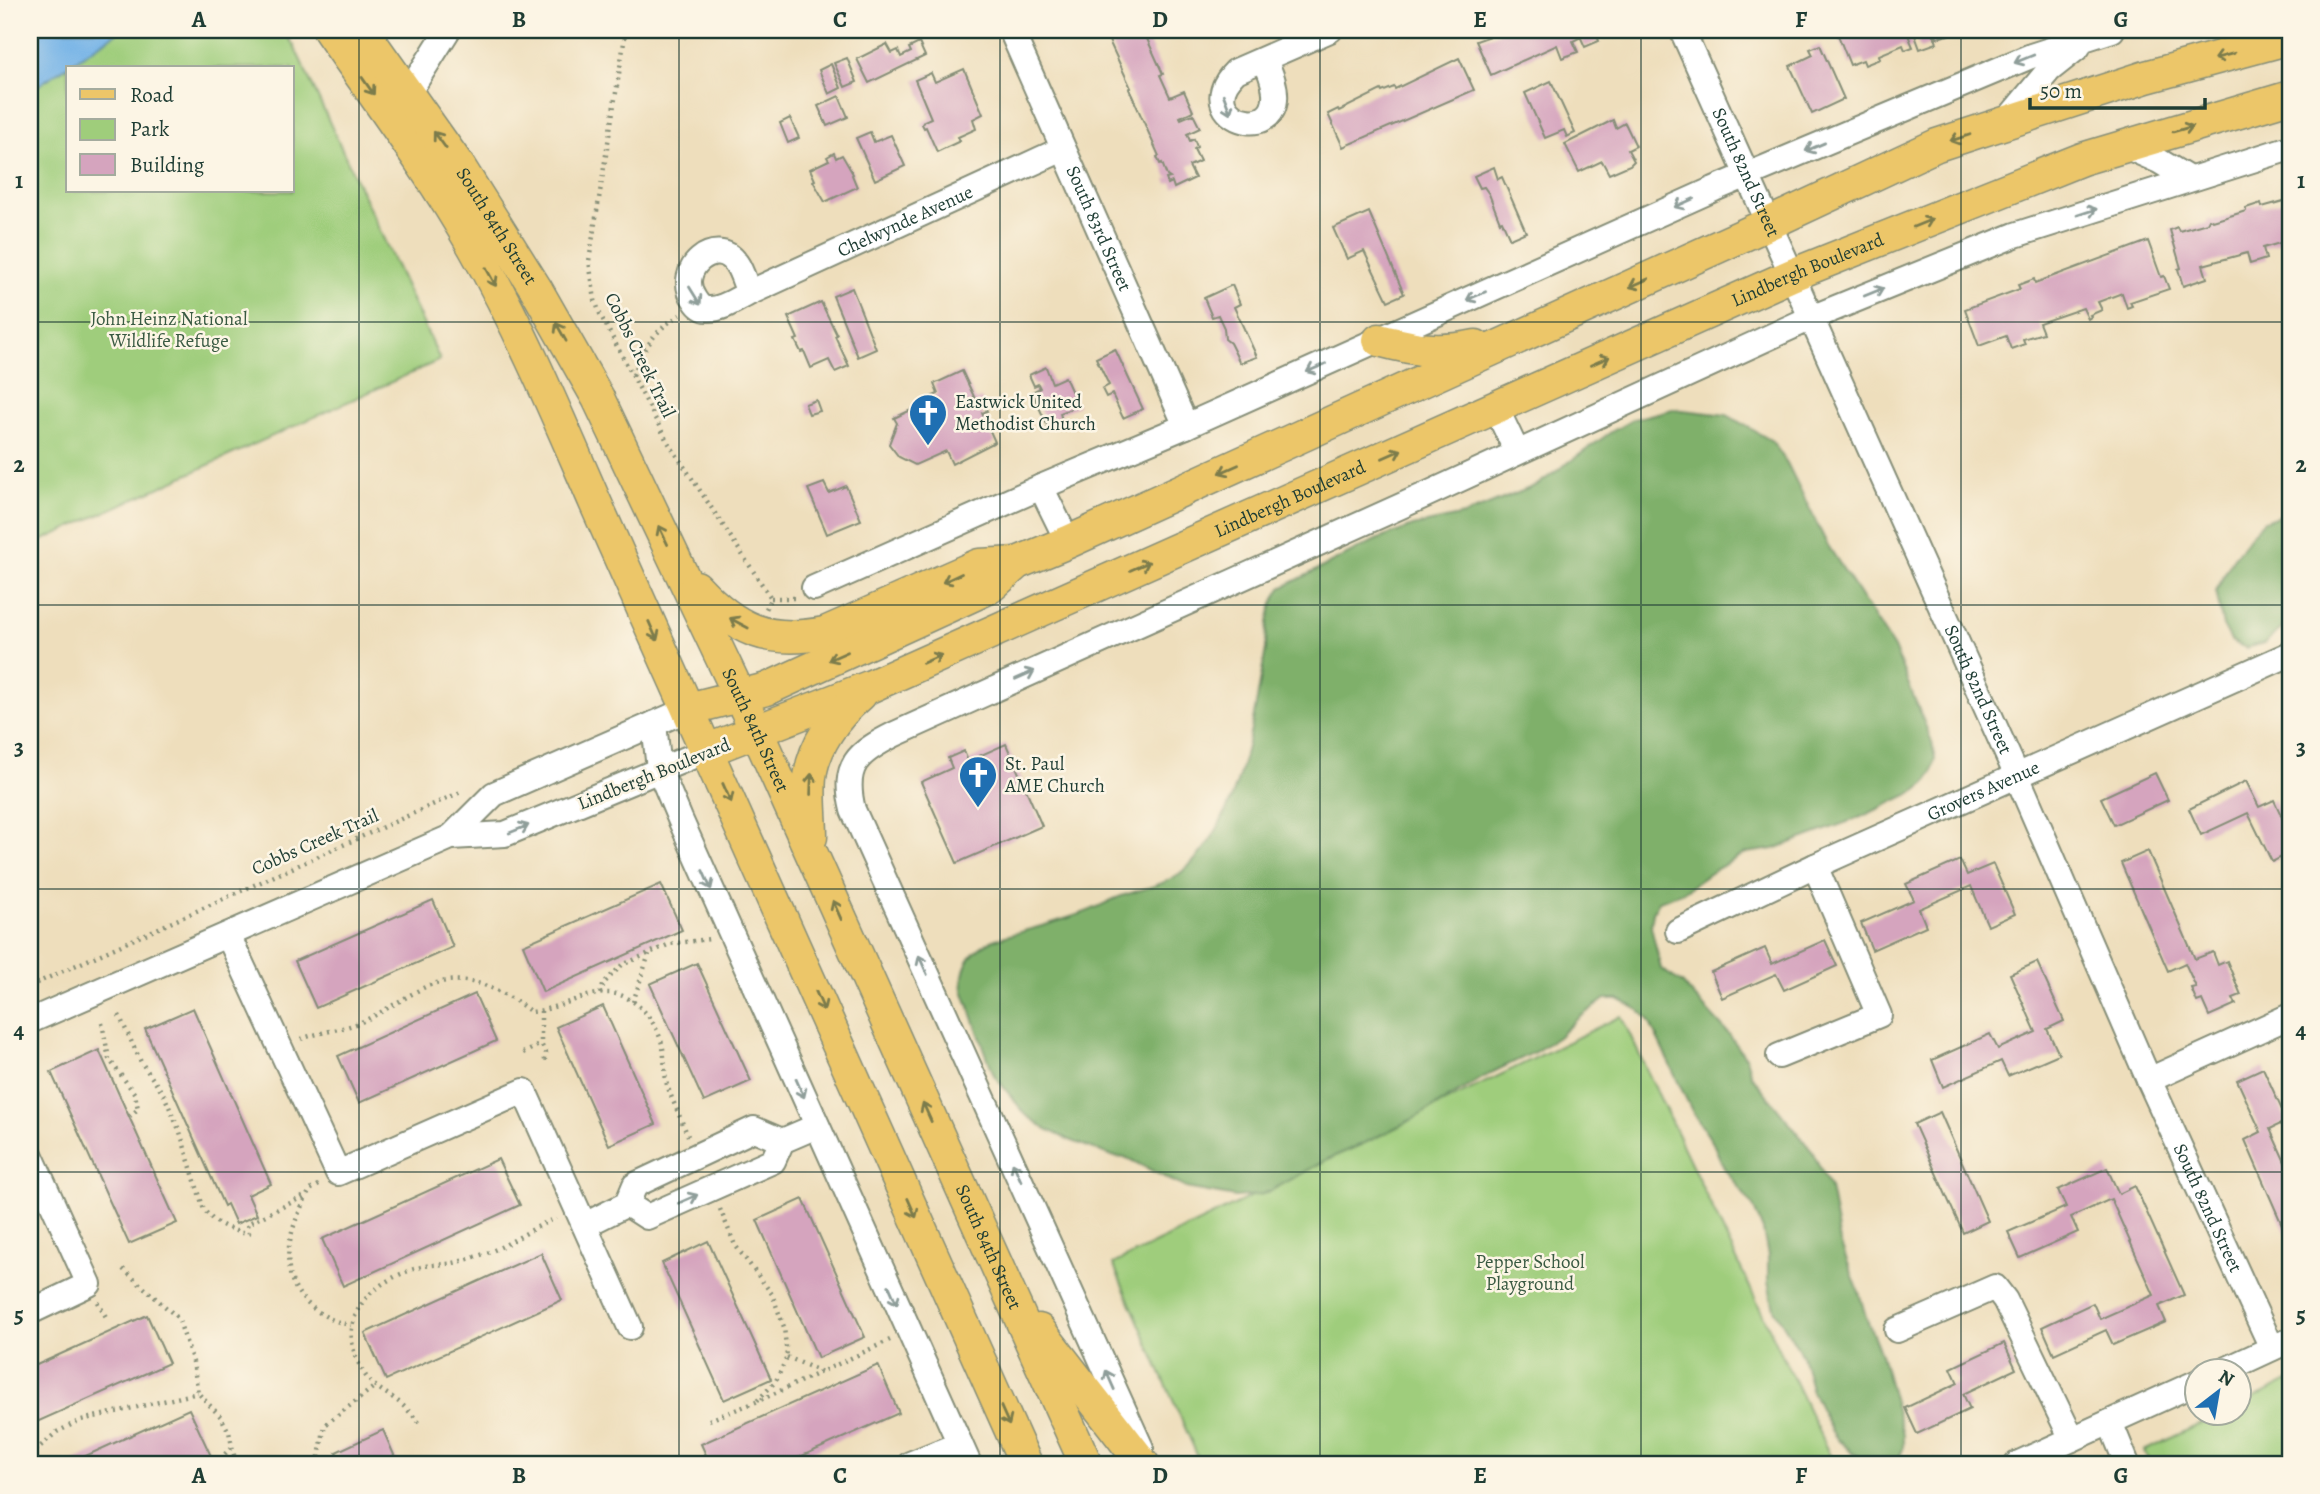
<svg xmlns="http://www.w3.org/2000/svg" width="2320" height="1494" font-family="Alegreya,serif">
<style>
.green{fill:#9fcd7b;stroke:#5f8558;stroke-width:2;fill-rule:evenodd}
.forest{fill:#7fb06b;stroke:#4f7650;stroke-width:2}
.water{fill:#74b3e7;stroke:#4a788e;stroke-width:2}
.building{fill:#d5a4be}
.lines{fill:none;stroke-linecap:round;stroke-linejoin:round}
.minor-casing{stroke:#868e78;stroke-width:28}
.major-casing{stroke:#868e78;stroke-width:35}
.path{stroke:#868e78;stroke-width:4.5;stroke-dasharray:2 5;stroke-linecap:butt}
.minor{stroke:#fff;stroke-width:24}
.major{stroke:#ecc669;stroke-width:32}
.oneway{stroke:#7b7b4c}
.oneway2{stroke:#8f9e9a}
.grid{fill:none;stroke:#1f3d34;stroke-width:2;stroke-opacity:0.55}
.labels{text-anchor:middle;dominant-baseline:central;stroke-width:5;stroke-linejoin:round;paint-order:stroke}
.street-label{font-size:19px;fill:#1f3d34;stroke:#fcf5e5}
.park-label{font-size:19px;fill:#395a42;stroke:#fcf5e5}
.poi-label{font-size:19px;fill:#1f3d34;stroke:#fcf5e5;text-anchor:start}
.neatline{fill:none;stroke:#1f3d34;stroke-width:2.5}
.grid-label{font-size:23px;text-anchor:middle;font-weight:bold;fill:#1f3d34}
</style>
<rect width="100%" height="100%" fill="#fcf5e5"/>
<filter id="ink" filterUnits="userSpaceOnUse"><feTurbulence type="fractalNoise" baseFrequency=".0143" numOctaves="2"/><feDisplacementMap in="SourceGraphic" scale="14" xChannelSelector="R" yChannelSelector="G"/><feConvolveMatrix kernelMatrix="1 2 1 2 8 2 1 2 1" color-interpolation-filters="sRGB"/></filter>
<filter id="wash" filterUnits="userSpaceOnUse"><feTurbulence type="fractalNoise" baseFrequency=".00686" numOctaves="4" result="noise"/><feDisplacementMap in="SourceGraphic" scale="28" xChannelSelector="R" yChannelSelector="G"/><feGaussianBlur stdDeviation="1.57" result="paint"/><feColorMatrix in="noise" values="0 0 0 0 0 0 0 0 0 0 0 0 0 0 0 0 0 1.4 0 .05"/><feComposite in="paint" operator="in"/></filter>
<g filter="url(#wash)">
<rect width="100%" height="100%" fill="#eedebc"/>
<g class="green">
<path d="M92,30H283L294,46L440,360L30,546V76ZM68,68H292V191H68Z"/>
<path d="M1621,1016L1834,1464H1201L1113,1264Z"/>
<path d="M2290,1380V1464H2150L2144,1451L2221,1414H2240V1405Z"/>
</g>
<g class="forest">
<path d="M1673,409L1727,415L1772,441L1787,463L1827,544L1894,648L1932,742L1935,759L1932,773L1926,783L1916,791L1861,817L1774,849L1746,853L1713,871L1683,892L1659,901L1653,912L1651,926L1661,969L1682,983L1728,1033L1746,1058L1751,1075L1812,1151L1830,1188L1840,1242L1859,1292L1866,1317L1881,1354L1903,1435V1449L1896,1464H1867L1838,1440L1831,1430L1812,1392L1802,1355L1774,1309L1768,1282V1256L1763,1230L1753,1206L1724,1168L1713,1143L1692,1111L1648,1019L1639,1010L1618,999H1605L1576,1020L1558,1037L1535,1052L1491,1073L1413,1119L1365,1143L1328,1159L1272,1190L1260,1195L1236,1197L1186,1188L1127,1158L1115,1157L1067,1139L1046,1129L1026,1115L994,1075L963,990C960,966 972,950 993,940C1022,931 1052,924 1080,914C1094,910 1106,902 1119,897C1140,889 1160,887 1179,874C1240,830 1253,719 1266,649C1266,629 1269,606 1281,588L1376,540L1413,526L1464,515L1537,485L1611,432L1634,419Z"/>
<path d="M2283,514H2290V622L2264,643L2246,648L2231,641L2223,626L2216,591L2231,562L2252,533L2264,521Z"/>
</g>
<path class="water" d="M30,30H121L30,91Z"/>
<g id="blocks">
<g class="building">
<path d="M1104,30H1143L1163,74L1160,75L1170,97L1184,91L1193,111L1180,117L1181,119L1193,114L1200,128L1187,134L1190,141L1194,139L1197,147L1194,149L1200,161L1189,166L1195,178L1174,188L1172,182L1168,184L1166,179L1170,178L1167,176L1162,163L1160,164L1157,157L1159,156L1129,89L1131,88Z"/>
<path d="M1502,30H1595L1599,41L1585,47L1581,38H1579L1573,41L1578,52L1562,58L1557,45L1491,75L1476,41L1499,33V31Z"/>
<path d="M1602,30H1622L1605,37Z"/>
<path d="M1836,30H1906L1913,47L1905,50L1903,45L1879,55L1880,59L1865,65L1863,60L1850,65Z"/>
<path d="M1913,30H1932L1937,43L1920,49Z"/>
<path d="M1934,30H1967L1937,38Z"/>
<path d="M919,43L925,56L869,83L857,59L887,44L892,53L898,50L901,57L911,52L909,48Z"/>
<path d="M1820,45L1844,99L1812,114L1790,66L1813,55L1810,49Z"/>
<path d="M847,58L857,82L845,87L834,63Z"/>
<path d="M1459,58L1474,90L1343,147L1328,114L1338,109L1339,111L1381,90L1382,92L1394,87L1395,89Z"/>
<path d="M831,64L841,88L829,94L819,70Z"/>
<path d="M964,69L983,114L973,119L976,129L958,137L960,141L937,152L926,127L924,128L922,124L924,121L931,118L915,80L931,73L935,82Z"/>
<path d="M1551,81L1575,133L1567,137L1564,130L1545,138L1525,93Z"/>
<path d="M839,96L848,117L827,126L818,106Z"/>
<path d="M790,118L799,138L788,143L780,123Z"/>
<path d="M1613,120L1616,128L1625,123L1636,146L1628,150L1634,161L1630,165L1609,174L1602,161L1579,172L1565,144Z"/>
<path d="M870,132L874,142L891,135L905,166L875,180L856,138Z"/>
<path d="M834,153L836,158L842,155L853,174L852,175L857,187L825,202L813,181L815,180L810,169L829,160L827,157Z"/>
<path d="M1494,167L1498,179L1502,177L1526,232L1510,239L1502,221L1500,222L1489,194L1484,187L1480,188L1474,176Z"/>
<path d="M2290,195V240L2263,248L2266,259L2250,264L2247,253L2203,265L2207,278L2183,286L2178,269L2181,268L2170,230L2177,227L2179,231L2207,223L2209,219L2213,221L2233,215L2246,211V208L2261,203L2262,207L2287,200L2286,196Z"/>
<path d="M1369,212L1404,294L1388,301L1364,251L1347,259L1333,228Z"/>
<path d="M2148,241L2161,277L2164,276L2169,289L2130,302L2132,306L2127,308L2122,293L2098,302L2102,310L2090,315L2091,317L2088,319L2083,308L2039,323L2043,333L2023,339L2025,344L2011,349L2006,336L1979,346L1965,309L2020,289L2018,285L2034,279L2035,283Z"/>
<path d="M1232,285L1240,304L1234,307L1257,357L1240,363L1230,343L1225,339L1224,328L1218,315L1212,317L1204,298Z"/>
<path d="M852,288L876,349L858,357L833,296Z"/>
<path d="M821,302L837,335L835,336L849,366L835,372L829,360L811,368L804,351L801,352L795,340L798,339L788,317Z"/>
<path d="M1115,349L1143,409L1123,418L1112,394L1106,397L1102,389L1109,385L1096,358Z"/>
<path d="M1046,367L1052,383L1065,377L1078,406L1060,413L1062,421L1048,427L1032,392L1040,388L1038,384L1034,386L1029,375Z"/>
<path d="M962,371L976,401L981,398L987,411L982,413L995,442L952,464L946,451L915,465L899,457L889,444L897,423L894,418L924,404L922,401L938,394L934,384Z"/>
<path d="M816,400L820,411L809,414L805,404Z"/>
<path d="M824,483L829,493L846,486L861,520L827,534L808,489Z"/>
<path d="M1006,744L1042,826L957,863L921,782L952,768L948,758L964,751L968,761Z"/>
<path d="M2155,773L2168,800L2114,825L2101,798Z"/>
<path d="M2246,781L2259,807L2274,800L2290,834V853L2272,862L2248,813L2201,835L2189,809Z"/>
<path d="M2148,851L2195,959L2213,952L2218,965L2227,961L2241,995L2233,998L2236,1004L2209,1016L2202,1000L2197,1002L2191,988L2196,987L2185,963L2168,971L2121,863Z"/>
<path d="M1960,860L1967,875L1993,864L2015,914L1988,926L1971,886L1919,909L1926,926L1872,950L1861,923L1914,900L1906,884Z"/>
<path d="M661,884L682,930L543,992L523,945Z"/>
<path d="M433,900L453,947L316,1008L295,961Z"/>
<path d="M1825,940L1837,966L1784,990L1776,974L1722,998L1711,972L1765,948L1772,964Z"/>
<path d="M2037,962L2064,1021L2047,1029L2059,1054L2008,1076L2001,1061L1943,1087L1932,1060L1990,1034L1998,1049L2036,1032L2010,974Z"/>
<path d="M697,963L751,1081L704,1102L650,984Z"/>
<path d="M475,994L496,1041L359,1103L338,1056Z"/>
<path d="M603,1006L656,1124L609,1145L556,1027Z"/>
<path d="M193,1008L271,1184L248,1195L257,1215L236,1224L227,1204L224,1206L145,1029Z"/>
<path d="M99,1050L177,1223L129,1244L51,1072Z"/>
<path d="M2263,1068L2287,1121L2270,1129L2290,1173V1243L2245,1140L2261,1132L2237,1080Z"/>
<path d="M1940,1112L1988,1221L1963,1233L1914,1124Z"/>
<path d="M498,1159L520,1205L343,1286L322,1239Z"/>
<path d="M2107,1168L2119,1194L2135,1186L2184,1295L2159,1306L2166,1322L2113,1345L2106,1330L2054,1354L2042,1327L2093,1303L2100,1319L2154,1295L2111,1199L2071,1217L2078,1232L2020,1258L2008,1232L2066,1207L2058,1190Z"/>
<path d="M803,1199L865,1337L818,1358L757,1220Z"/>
<path d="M708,1241L771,1379L724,1400L662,1263Z"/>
<path d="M541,1253L562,1300L386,1380L365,1333Z"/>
<path d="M147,1315L169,1363L30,1425V1368Z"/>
<path d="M2004,1343L2016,1369L1963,1394L1970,1409L1917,1434L1905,1408L1958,1383L1951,1368Z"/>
<path d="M878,1365L899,1413L784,1464H710L701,1444Z"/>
<path d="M189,1409L211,1456L194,1464H68Z"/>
<path d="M383,1430L398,1464H342L336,1452Z"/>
</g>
</g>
</g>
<g filter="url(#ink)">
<use href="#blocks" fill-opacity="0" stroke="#868e78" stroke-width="2"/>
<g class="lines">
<defs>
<g id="minor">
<path id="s1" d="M1011,30L1186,426"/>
<path id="s2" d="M1682,30L2017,776L2149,1080L2272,1348"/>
<path d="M1264,59C1313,155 1181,125 1236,71L1330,30"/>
<path d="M407,95L448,30"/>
<path d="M2005,123L2049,70L2078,47"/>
<path d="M2125,146L2159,161L2189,179"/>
<path id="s3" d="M749,293C745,284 742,271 736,263C717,235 673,269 695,300C698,305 702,309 708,309C722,310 737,299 749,293L1041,159L1063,149"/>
<path d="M1496,408L1517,452"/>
<path d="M1041,487L1068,542"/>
<path d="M814,588L1041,487L1186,426L1714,189L2031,56L2112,30"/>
<path d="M654,724L659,769L680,819L969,1464"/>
<path d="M451,837L494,794L688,709"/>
<path id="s4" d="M1678,931L1815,866L2290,654"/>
<path d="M228,935L338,1173L524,1091L630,1327"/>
<path d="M30,1021L451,837L505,834L708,750"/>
<path d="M1779,1056L1879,1015L1815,866"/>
<path d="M2149,1080L2290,1016"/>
<path d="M30,1154L89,1284L30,1312"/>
<path d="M627,1204L647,1217L773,1161L782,1141L817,1126"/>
<path d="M585,1225L627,1204L635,1185L754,1129L782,1141"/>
<path d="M1897,1330L1995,1287L2005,1300L2072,1439"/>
<path d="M2221,1372L2290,1340"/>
<path d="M2110,1422L2127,1464"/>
<path d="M1141,1448L853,810C842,765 857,753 895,734L1421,497L1811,318L2015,235L2290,148"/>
<path d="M910,1464L960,1444"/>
<path d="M2017,1464L2198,1382"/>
</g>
<g id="major">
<path d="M329,30C378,101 431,171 474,247C521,329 557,415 595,502L1026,1464"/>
<path id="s5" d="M362,30L460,168L536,289L598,398L757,732L1086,1464"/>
<path d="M1379,340C1418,350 1436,354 1476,346"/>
<path d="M696,587C736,630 767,644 825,633L979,565L1017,563"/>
<path d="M688,709L767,689L990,587L1017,563L1068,542L1768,224L1937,145L2146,77L2290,38"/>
<path id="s6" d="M708,750L869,687L1792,275L2082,159L2290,97"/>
<path d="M811,837C811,818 808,797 810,777C814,745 836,715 860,695"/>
<path d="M1039,1330L1143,1464"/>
</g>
</defs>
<use href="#minor" class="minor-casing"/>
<use href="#major" class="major-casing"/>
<g class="path">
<path d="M626,30L589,261L595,300L600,314L666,439L771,598L766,609"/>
<path d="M633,375C646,347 652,332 680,315"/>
<path d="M771,598H795"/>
<path d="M30,986L463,791"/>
<path d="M600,994L604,983L622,965L670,944L710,939"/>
<path d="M633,1002L649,954"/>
<path d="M541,1011V1044L546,1053L544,1065"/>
<path d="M119,1015L141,1062L164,1095L180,1132L204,1210L214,1221L226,1227L241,1233H249L247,1224L307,1195"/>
<path d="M102,1023L109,1059L135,1094L138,1109L130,1116"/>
<path d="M301,1039C320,1032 340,1030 359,1023C380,1014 400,1000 421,989C461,969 499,987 531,1012C555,1010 586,992 609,993C636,994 658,1023 663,1048C665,1060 664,1073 667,1085C673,1102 681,1119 688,1136"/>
<path d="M523,1053L541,1044"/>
<path d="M319,1185L310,1190C288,1230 272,1280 317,1311C329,1319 338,1323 352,1325"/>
<path d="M720,1209L735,1245L772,1294L784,1327L787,1357L776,1381L756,1402"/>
<path d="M123,1269L178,1318L193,1362L198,1393L221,1417L229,1432L236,1464"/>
<path d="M98,1302L106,1317"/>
<path d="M787,1357L822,1372"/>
<path d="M709,1420L756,1402L890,1340"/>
<path d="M419,1422C412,1415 405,1406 396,1400C384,1391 372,1387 364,1373C331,1320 369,1281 421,1267C431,1264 442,1265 453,1263C463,1261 474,1257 484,1254C510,1245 531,1228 556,1218"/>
<path d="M30,1455L57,1432L81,1420L198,1393"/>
<path d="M215,1464L232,1447"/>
<path d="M322,1464L319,1456L325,1425L374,1387"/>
</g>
<use href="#minor" class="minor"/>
<use href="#major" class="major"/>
</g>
<defs><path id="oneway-shaft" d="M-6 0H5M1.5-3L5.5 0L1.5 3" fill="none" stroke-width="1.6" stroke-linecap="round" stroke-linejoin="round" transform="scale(1.75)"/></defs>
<g class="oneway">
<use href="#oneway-shaft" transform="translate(2224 56) rotate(165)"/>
<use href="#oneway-shaft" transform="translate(368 86) rotate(55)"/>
<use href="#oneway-shaft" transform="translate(2183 129) rotate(-16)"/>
<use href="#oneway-shaft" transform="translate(1960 138) rotate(162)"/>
<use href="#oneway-shaft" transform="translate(440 140) rotate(-126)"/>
<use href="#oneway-shaft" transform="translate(1923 223) rotate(-22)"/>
<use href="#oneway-shaft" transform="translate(491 277) rotate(61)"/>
<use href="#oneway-shaft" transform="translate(1639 283) rotate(156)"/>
<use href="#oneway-shaft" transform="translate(561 332) rotate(-119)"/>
<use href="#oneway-shaft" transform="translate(1600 361) rotate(-24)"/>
<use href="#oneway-shaft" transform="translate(1392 454) rotate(-24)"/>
<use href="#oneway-shaft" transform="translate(1229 469) rotate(156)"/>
<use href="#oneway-shaft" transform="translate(663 535) rotate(-116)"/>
<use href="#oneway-shaft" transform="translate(1140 566) rotate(-24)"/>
<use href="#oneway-shaft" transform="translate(952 578) rotate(155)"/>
<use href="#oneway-shaft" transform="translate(739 623) rotate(-152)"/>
<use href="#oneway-shaft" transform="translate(653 631) rotate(66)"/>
<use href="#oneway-shaft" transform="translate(838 656) rotate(156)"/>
<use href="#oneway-shaft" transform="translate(932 659) rotate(-24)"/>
<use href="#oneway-shaft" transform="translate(811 784) rotate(-88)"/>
<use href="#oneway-shaft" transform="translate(727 793) rotate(66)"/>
<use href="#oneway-shaft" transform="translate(837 910) rotate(-114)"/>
<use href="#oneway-shaft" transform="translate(820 1001) rotate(66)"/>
<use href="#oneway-shaft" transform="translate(927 1112) rotate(-114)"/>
<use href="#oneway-shaft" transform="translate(912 1208) rotate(66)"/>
<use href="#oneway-shaft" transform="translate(1005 1416) rotate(66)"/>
</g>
<g class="oneway2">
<use href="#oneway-shaft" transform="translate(2024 59) rotate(158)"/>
<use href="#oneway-shaft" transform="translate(1227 104) rotate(69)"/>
<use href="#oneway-shaft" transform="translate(1815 147) rotate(157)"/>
<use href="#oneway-shaft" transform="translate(1684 203) rotate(156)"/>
<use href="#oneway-shaft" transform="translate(2087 212) rotate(-18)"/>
<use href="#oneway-shaft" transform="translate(1874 292) rotate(-22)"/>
<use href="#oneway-shaft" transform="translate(695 296) rotate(58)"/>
<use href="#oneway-shaft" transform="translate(1476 296) rotate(156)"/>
<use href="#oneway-shaft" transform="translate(1316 368) rotate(156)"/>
<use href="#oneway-shaft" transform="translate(1025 675) rotate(-24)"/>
<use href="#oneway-shaft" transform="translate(519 829) rotate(-22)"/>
<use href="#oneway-shaft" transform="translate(707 880) rotate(66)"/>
<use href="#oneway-shaft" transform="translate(923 965) rotate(-114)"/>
<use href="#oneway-shaft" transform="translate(800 1088) rotate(66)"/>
<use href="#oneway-shaft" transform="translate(1017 1172) rotate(-114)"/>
<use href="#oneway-shaft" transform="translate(688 1199) rotate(-24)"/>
<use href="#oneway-shaft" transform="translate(893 1295) rotate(66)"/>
<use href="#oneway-shaft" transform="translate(1110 1380) rotate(-114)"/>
</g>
</g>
<path class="grid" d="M359,30V1464M679,30V1464M1000,30V1464M1320,30V1464M1641,30V1464M1961,30V1464M30,322H2290M30,605H2290M30,889H2290M30,1172H2290"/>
<defs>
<symbol id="church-pin" viewBox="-11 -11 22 30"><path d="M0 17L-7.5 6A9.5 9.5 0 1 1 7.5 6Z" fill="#1f6fb2" stroke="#fcf5e5"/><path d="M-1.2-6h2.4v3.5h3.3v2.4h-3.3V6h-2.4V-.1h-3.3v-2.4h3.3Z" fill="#fff"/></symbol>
</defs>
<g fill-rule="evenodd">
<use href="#church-pin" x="906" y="391" width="44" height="60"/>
<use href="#church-pin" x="956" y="753" width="44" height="60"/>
</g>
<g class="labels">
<g class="street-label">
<text stroke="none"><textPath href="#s2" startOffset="156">South 82nd Street</textPath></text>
<text stroke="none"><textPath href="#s3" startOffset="352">Chelwynde Avenue</textPath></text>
<text stroke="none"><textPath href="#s5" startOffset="238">South 84th Street</textPath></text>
<text stroke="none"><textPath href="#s1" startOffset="217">South 83rd Street</textPath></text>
<text stroke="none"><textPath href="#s6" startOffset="1200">Lindbergh Boulevard</textPath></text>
<text transform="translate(640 355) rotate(64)">Cobbs Creek Trail</text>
<text stroke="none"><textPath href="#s6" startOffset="634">Lindbergh Boulevard</textPath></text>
<text stroke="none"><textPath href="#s2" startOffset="723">South 82nd Street</textPath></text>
<text stroke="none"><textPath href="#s5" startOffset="805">South 84th Street</textPath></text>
<text transform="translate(654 774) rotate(-22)">Lindbergh Boulevard</text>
<text stroke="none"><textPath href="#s4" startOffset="336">Grovers Avenue</textPath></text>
<text transform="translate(315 842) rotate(-24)">Cobbs Creek Trail</text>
<text stroke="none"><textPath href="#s2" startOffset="1290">South 82nd Street</textPath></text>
<text stroke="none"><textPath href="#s5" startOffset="1372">South 84th Street</textPath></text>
</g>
<g class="park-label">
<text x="169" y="319">John Heinz National<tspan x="169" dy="22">Wildlife Refuge</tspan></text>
<text x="1530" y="1262">Pepper School<tspan x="1530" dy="22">Playground</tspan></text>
</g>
<g class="poi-label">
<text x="955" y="402">Eastwick United<tspan x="955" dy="22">Methodist Church</tspan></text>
<text x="1005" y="764">St. Paul<tspan x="1005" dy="22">AME Church</tspan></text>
</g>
</g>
<rect width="2320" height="1494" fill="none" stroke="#fcf5e5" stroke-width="77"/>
<rect x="66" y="66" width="228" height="126" fill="#fcf5e5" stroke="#a4ab9e" stroke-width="2"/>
<rect x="80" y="89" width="35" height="10" fill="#ecc669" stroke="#a4ab9e" stroke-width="2"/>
<text x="130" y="102" font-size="21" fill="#1f3d34">Road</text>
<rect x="80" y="119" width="35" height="21" fill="#9fcd7b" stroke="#a4ab9e" stroke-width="2"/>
<text x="130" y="136" font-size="21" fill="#1f3d34">Park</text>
<rect x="80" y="154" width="35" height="21" fill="#d5a4be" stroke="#a4ab9e" stroke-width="2"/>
<text x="130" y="172" font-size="21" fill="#1f3d34">Building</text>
<g transform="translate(2218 1392) rotate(31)"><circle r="33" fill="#fcf5e5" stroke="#a4ab9e" stroke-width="2"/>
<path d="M0-5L12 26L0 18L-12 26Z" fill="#1f6fb2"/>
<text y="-10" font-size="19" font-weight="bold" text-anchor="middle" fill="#1f3d34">N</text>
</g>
<path d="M2030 98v10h175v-10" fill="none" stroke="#1f3d34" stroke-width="3.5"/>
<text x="2040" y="98" font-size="21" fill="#1f3d34" stroke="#fcf5e5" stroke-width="5" paint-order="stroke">50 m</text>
<rect x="38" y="38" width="2244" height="1418" class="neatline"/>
<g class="grid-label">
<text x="199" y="27">A</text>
<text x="519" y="27">B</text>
<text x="840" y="27">C</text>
<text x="1160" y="27">D</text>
<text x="1480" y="27">E</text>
<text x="1801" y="27">F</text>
<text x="2121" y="27">G</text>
<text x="19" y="188">1</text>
<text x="2301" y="188">1</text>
<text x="19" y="472">2</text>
<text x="2301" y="472">2</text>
<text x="19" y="755">3</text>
<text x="2301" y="755">3</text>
<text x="19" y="1038">4</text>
<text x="2301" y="1038">4</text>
<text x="19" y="1322">5</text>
<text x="2301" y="1322">5</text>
<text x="199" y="1483">A</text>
<text x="519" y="1483">B</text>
<text x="840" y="1483">C</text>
<text x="1160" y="1483">D</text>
<text x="1480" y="1483">E</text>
<text x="1801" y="1483">F</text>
<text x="2121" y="1483">G</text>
</g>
</svg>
